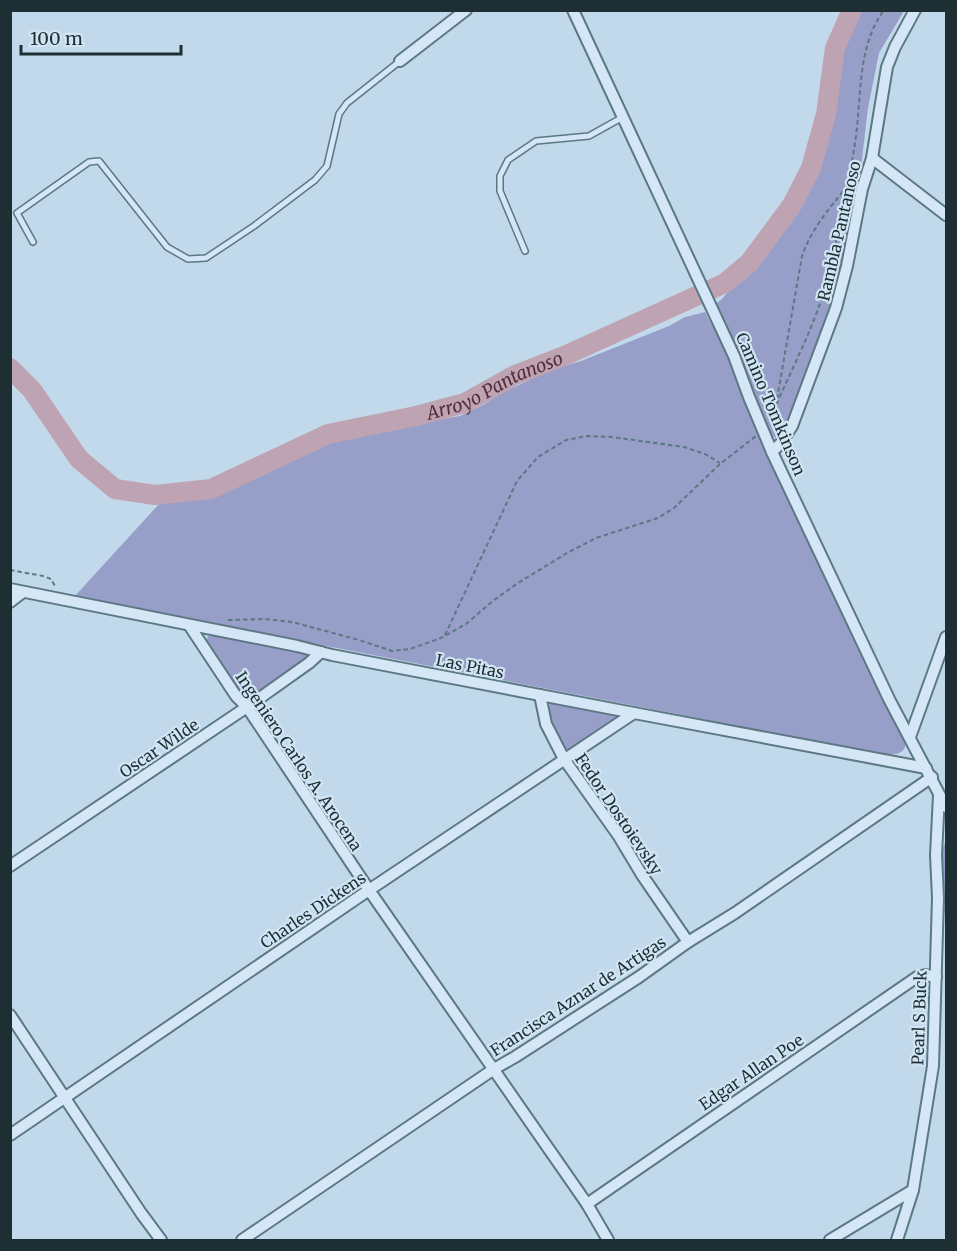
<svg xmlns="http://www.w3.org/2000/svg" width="957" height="1251" font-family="Merriweather,serif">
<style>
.green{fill:#979ec8}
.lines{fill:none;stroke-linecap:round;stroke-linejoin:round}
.river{stroke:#bea4b2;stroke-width:20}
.lane-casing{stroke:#5b7883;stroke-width:8}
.street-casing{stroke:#5b7883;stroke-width:14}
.path{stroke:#5b7883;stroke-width:2;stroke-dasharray:4.5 3;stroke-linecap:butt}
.lane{stroke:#d5e7f6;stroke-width:5}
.street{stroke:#d5e7f6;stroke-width:10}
.labels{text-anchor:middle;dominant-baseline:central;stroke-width:4.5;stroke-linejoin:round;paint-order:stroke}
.street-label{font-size:16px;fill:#1e2f34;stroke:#d1e4f3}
.water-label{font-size:18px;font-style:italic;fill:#532e3a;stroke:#d1e4f3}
</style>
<rect width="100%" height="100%" fill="#c2d9eb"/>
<g class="green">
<path d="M859,11H904L879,53L868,108L862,159L837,286L828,320L782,437L778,439L774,437L770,431L717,303L722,299L732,287L776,242L794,215L810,186L822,146L838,63L849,28Z"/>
<path d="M705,312L735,369L906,743C905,753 897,755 888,754L827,743L74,597L160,503L186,497L215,489L259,465L295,452L334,440L378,430L460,416L483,405L502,393L548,371L581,361L669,326L685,317Z"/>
<path d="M211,634L303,652L307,655L305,658L258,693C250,697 247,696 239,692L206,642L208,636Z"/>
<path d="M552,702L619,714L618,718L570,751L564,749L549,717C547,711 547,707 552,702Z"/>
<path d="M945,843H946V912L941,914V852Z"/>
</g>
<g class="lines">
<path class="river" id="s1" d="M10,368L32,390L79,459L115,489L155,495L211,489L328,434L416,416L465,403L515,375L564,356L725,283L749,263L792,205L811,168L826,114L835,48L852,10"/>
<defs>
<g id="lane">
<path d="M33,242L17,213L89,162L99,161L167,247L188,259L206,258L254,226L315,180L327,166L339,114L347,103L400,61"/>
<path d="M525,251L500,191V176L508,160L536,141L589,136L623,117"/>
</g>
<g id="street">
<path d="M573,10L734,356L749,397L772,452L889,699L946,807"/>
<path d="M400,61L466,10"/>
<path d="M872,158L946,215"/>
<path d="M772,452L781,443L792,426L836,308L847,266L862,189L872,158L887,67L895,47L915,10"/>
<path d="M10,589L297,646L332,655L634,713L926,768"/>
<path d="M10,602L23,592"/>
<path d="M189,625L236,696L247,707L369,890L587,1204L608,1240"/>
<path d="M540,695L546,724L564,759L618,835L642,875L688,942"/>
<path d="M910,737L946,637"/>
<path d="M10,866L247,707L309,663L321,652"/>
<path d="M10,1015L141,1213L161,1240"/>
<path d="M10,1135L369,890L634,713"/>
<path d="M587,1204L917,977L926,975L936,977"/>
<path d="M242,1240L494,1069L515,1057L639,977L688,942L735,913L932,777"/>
<path d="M830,1240L913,1190"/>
<path d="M897,1240L913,1190L933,1066L938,898L936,855L939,795"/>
</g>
</defs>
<use href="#lane" class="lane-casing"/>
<use href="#street" class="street-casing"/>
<g class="path">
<path d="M777,399L802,256C811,230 828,210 845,189"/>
<path d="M769,417L776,405C796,360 819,317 830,269C835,248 839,227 843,206C847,185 852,164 855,143C862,100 856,48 884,10"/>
<path d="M10,570L43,576L51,579L55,586"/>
<path d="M228,620L265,619L292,622L359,640L392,651L410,649L441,638L466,624L494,600L518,583L567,553L596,538L658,518L674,508L720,464L756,436"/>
<path d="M445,635L517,481L538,457L566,440L587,436L612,437L684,447L705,454L720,463"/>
</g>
<use href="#lane" class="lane"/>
<use href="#street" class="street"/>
</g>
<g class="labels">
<g class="street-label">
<text transform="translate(839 231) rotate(-77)">Rambla Pantanoso</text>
<text transform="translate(771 404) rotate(67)">Camino Tomkinson</text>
<text transform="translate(470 666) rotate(11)">Las Pitas</text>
<text transform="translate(159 748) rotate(-34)">Oscar Wilde</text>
<text transform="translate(299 761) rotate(56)">Ingeniero Carlos A. Arocena</text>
<text transform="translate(619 814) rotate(56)">Fedor Dostoievsky</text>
<text transform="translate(313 910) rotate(-34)">Charles Dickens</text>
<text transform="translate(578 996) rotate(-33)">Francisca Aznar de Artigas</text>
<text transform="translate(919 1018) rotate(-88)">Pearl S Buck</text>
<text transform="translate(751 1072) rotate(-34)">Edgar Allan Poe</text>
</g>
<g class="water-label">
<text stroke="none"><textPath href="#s1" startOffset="562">Arroyo Pantanoso</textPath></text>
</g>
</g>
<rect width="957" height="1251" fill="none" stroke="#1e2f34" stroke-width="24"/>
<path d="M21 45v9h160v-9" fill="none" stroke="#1e2f34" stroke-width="3"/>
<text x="30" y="45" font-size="18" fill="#1e2f34" stroke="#d1e4f3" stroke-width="4.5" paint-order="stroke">100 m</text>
</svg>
